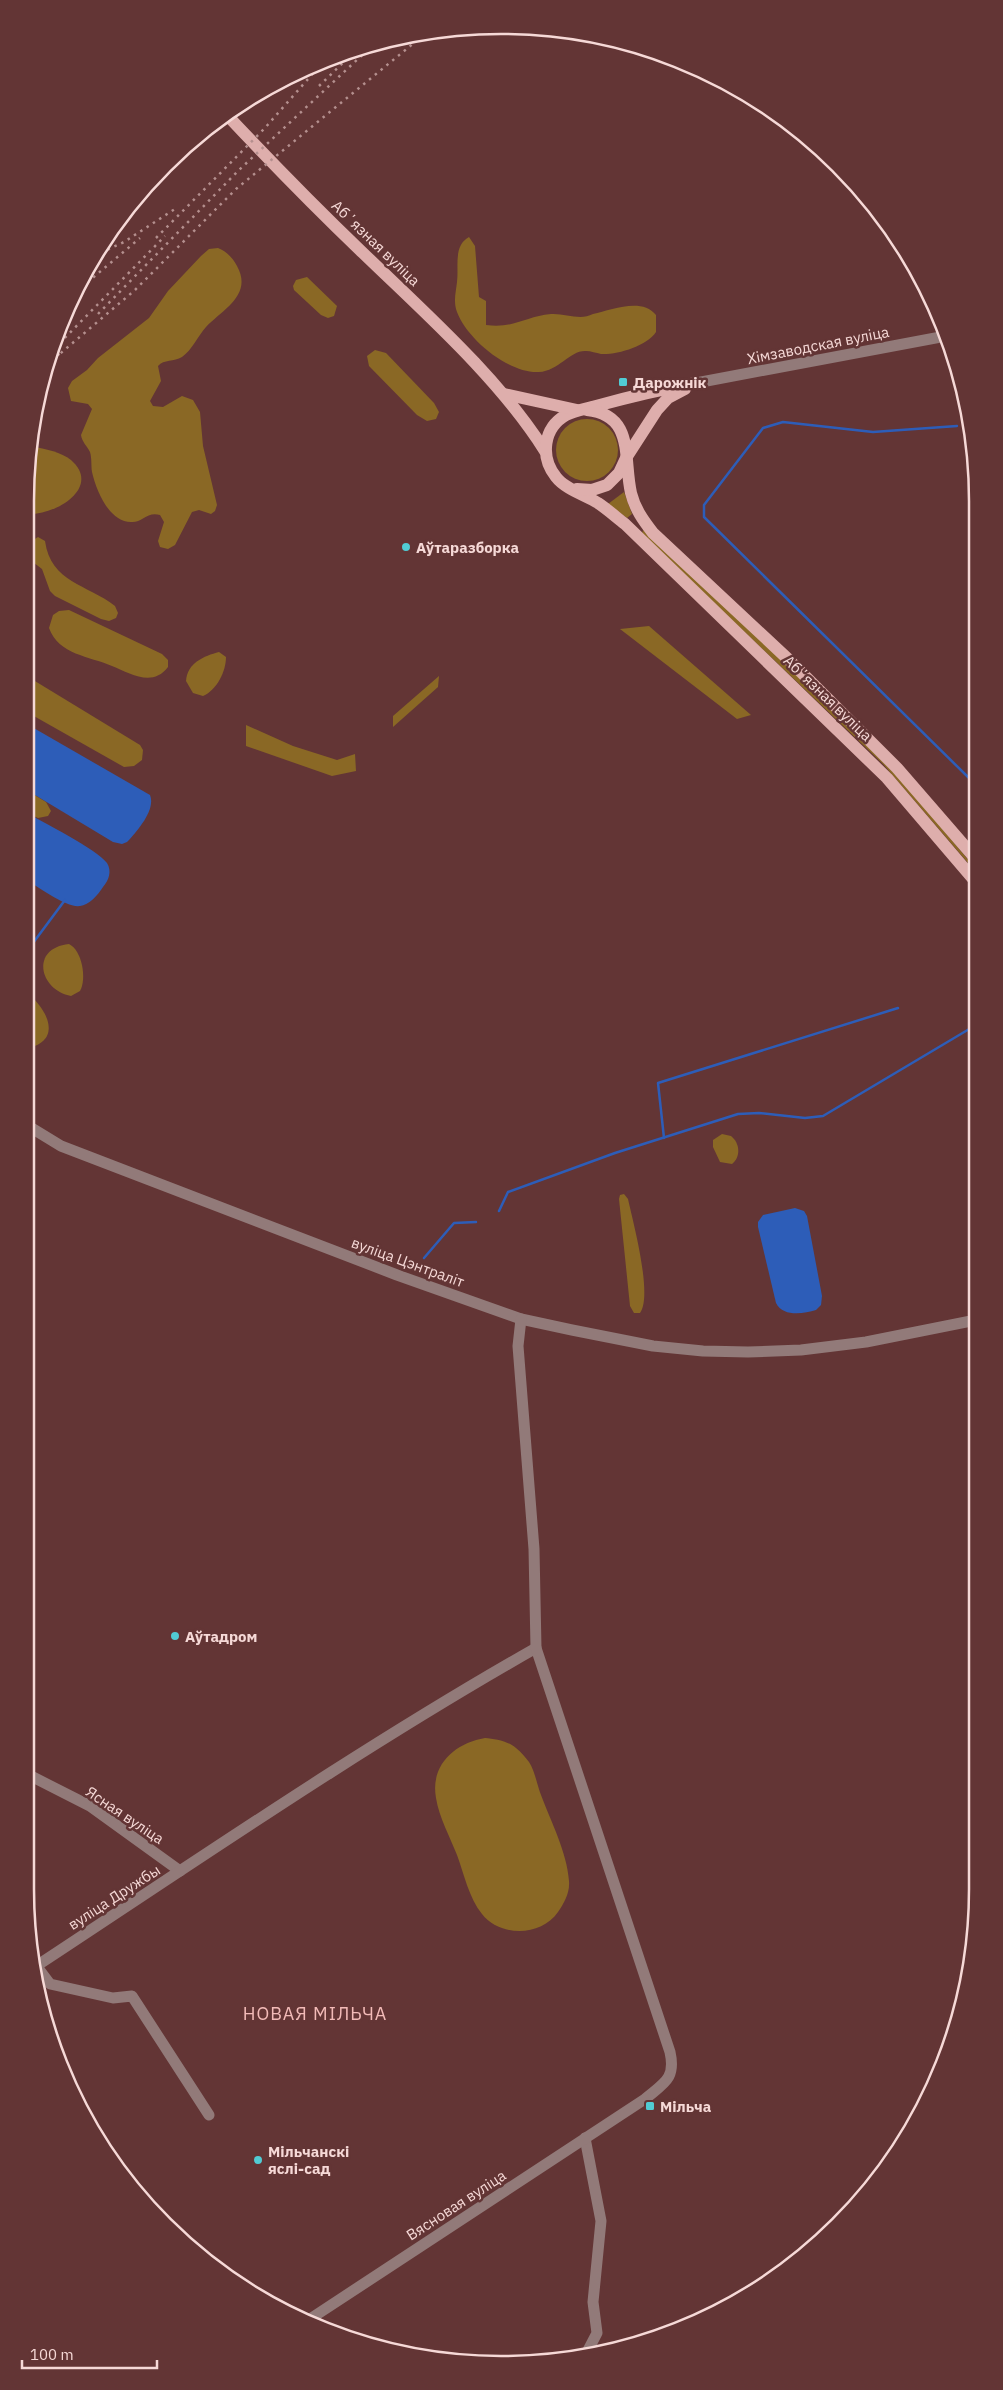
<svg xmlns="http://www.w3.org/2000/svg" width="1003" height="2390" font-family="'IBM Plex Sans',sans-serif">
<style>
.green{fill:#8a6825}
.water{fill:#2d5db8}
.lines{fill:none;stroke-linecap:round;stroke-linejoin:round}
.stream{stroke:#2d5db8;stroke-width:2.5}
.minor{stroke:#927a79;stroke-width:11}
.major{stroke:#deaeac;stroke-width:12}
.rail{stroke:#b48f8e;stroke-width:2.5;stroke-dasharray:2.5 5;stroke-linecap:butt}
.poi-dot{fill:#51ccd4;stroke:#633535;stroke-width:2}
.labels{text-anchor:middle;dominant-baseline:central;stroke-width:5;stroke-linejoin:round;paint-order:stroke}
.street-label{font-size:15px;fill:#f6d9d7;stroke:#633535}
.poi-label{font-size:15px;font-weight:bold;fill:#f6d9d7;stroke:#633535;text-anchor:start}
.quarter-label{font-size:18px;letter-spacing:1px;fill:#f3bbb8;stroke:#633535}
.rim{fill:none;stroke:#f6d9d7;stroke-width:2.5}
</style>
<rect width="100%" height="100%" fill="#633535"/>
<g class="green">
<path d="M469,237L475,246L479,297L486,301V325C514,329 526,316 551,314C565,313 580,321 593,314C611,310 642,297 656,315V332C647,346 617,355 601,354C596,353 591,351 586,351C570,350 559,371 539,372C509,374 467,339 457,312C453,301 456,292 457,282C459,266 453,246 469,237Z"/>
<path d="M218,248C226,251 233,258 237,266C253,295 223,309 206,327C198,336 192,350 182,357C174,362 164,359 158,366L161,381L150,401L153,406L163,407L182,396L193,400L200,412L203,446L217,505L215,511L211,514L199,510L192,512L175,545L168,549L160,547L158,541L164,522L160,515C147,511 142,523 131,522C109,522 96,490 92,472C91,466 92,459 90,452C87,446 82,442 81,435L92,409L88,404L71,401L68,388L72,381L87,370L98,358L149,318L168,291L201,256L209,249Z"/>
<path d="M307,277L337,306L334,316L328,318L321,315L294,290L293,286L296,280Z"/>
<path d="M375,350L386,353L434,403L439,412L436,419L427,421L417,415L369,366L367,356Z"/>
<circle cx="587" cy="450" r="31"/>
<path d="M34,447C46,449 61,452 71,460C103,488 53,517 25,514V501Z"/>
<path d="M624,492L632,514L627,518L608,504Z"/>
<path d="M643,530L762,641L903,782L975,868V871L883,764L642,534Z"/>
<path d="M38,537L45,541C51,583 87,584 115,606L118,613L116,618L109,621L101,619L55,596L50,591L42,569L25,556L27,544Z"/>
<path d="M69,610L162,654L168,660V667C152,688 130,673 112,666C89,656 59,655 49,628L53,615L59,611Z"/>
<path d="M649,626L751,715L737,719L620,629Z"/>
<path d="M219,652L226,657C226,671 217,690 203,696L193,693L186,681C187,663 204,656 219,652Z"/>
<path d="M25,675L140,745L143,750L142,760L134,766L124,767L25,711Z"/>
<path d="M439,676L438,687L393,727V716Z"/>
<path d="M246,725L293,746L337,760L355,754L356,771L332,776L246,746Z"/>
<path d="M25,789L46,802L51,811L48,816L38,818L25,812Z"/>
<path d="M69,944C82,950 87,979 80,991L71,996C39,990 30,948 69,944Z"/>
<path d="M25,991C47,1008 65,1041 25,1049Z"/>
<path d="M722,1134L731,1136C740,1143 741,1157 732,1164L720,1162L713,1147V1140Z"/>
<path d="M624,1194L628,1199C633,1222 653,1295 640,1313H634L630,1306L619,1199L620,1195Z"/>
<path d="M485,1738C495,1739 508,1741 516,1748C521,1752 526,1758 529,1762C535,1771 537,1785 541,1795C551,1822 567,1852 569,1881C570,1893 564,1903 558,1912C541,1937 500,1937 482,1914C469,1898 464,1874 457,1855C450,1837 439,1817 436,1798C430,1765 455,1743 485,1738Z"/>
</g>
<g class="water">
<path d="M25,723L150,795C156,810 137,831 127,842L122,844L113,842L25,789Z"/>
<path d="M25,812C41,821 98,850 107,863C112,871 109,880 103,887C98,895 89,905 80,906C66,908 37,886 25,879Z"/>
<path d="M795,1208L804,1211L807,1216L822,1296L821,1305L816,1310C803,1314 783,1317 776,1303L758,1227V1222L763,1215Z"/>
</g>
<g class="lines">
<g class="stream">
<path d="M957,426L873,432L783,422L763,428L704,505V517L970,779L975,781"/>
<path d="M25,943H33L65,900"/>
<path d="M25,1115L28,1109L25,1095"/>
<path d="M664,1138L658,1083L898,1008"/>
<path d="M499,1211L508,1192L615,1153L738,1114L759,1113L805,1118L823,1116L976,1025"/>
<path d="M424,1258L454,1223L476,1222"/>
</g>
<g class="minor">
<path d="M696,383L946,336"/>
<path d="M25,1124L61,1146L397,1275L521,1319L572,1330L653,1346L703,1351L748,1352L801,1350L866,1342L976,1320"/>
<path d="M25,1773L90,1806L180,1871"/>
<path d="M38,1965C202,1857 365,1745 536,1648"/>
<path d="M38,1968L50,1984L113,1998L132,1996L209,2115"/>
<path d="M585,2138L601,2221L593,2302L597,2333L585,2356"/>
<path d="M310,2319L645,2099C664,2083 676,2079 670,2052L536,1648L534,1549L518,1346L521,1319"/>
</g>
<g class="major">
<path d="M226,114C271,162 315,207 363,253C425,313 499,378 545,451"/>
<path d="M696,383C662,389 629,397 596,406C586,409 575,410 566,415C543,428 540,457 556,477C565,489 585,495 598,503C607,509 616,517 625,524L887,778L975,881"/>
<path d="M504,394L577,410"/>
<path d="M587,410C635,415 623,458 631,493C635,509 643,520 653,533L789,660L897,768L975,858"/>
<path d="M577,489L592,490L607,485L619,473L626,458L657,410L668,398L685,389"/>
</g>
<g class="rail">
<path d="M319,86L357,49"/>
<path d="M156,238L264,129L323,62"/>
<path d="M94,256L124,242L178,207"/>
<path d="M76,292L140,238"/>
<path d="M98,314L239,170L375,43"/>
<path d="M49,354L165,236"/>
<path d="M55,358L135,290L236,189L426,33"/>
<path d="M47,366L60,353"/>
</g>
</g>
<g class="poi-dot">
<rect x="618" y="377" width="10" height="10" rx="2.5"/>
<circle cx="406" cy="547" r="5"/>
<circle cx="175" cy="1636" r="5"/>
<rect x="645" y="2101" width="10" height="10" rx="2.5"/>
<circle cx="258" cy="2160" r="5"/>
</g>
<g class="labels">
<g class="street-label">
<text transform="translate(376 243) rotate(44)">Абʼязная вуліца</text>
<text transform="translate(818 345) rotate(-11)">Хімзаводская вуліца</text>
<text transform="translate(828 698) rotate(44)">Абʼязная вуліца</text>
<text transform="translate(408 1262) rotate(20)">вуліца Цэнтраліт</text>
<text transform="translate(125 1815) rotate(34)">Ясная вуліца</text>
<text transform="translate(114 1897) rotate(-33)">вуліца Дружбы</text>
<text transform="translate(456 2205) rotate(-33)">Вясновая вуліца</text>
</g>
<g class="poi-label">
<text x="633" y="382">Дарожнік</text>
<text x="416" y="547">Аўтаразборка</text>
<text x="185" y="1636">Аўтадром</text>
<text x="660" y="2106">Мільча</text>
<text x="268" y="2151">Мільчанскі<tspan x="268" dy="17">яслі-сад</tspan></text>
</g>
<g class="quarter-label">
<text x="315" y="2013">НОВАЯ МІЛЬЧА</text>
</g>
</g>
<path d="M0 0H1003V2390H0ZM501 34H502A467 467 0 0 1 969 501V1889A467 467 0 0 1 502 2356H501A467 467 0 0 1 34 1889V501A467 467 0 0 1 501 34Z" fill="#633535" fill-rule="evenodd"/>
<path class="rim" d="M501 34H502A467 467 0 0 1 969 501V1889A467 467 0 0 1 502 2356H501A467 467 0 0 1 34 1889V501A467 467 0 0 1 501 34Z"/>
<path d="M22 2360v8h135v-8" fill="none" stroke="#f6d9d7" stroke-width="2.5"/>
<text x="30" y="2360" font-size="15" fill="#f6d9d7" stroke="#633535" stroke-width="4" paint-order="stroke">100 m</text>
</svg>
